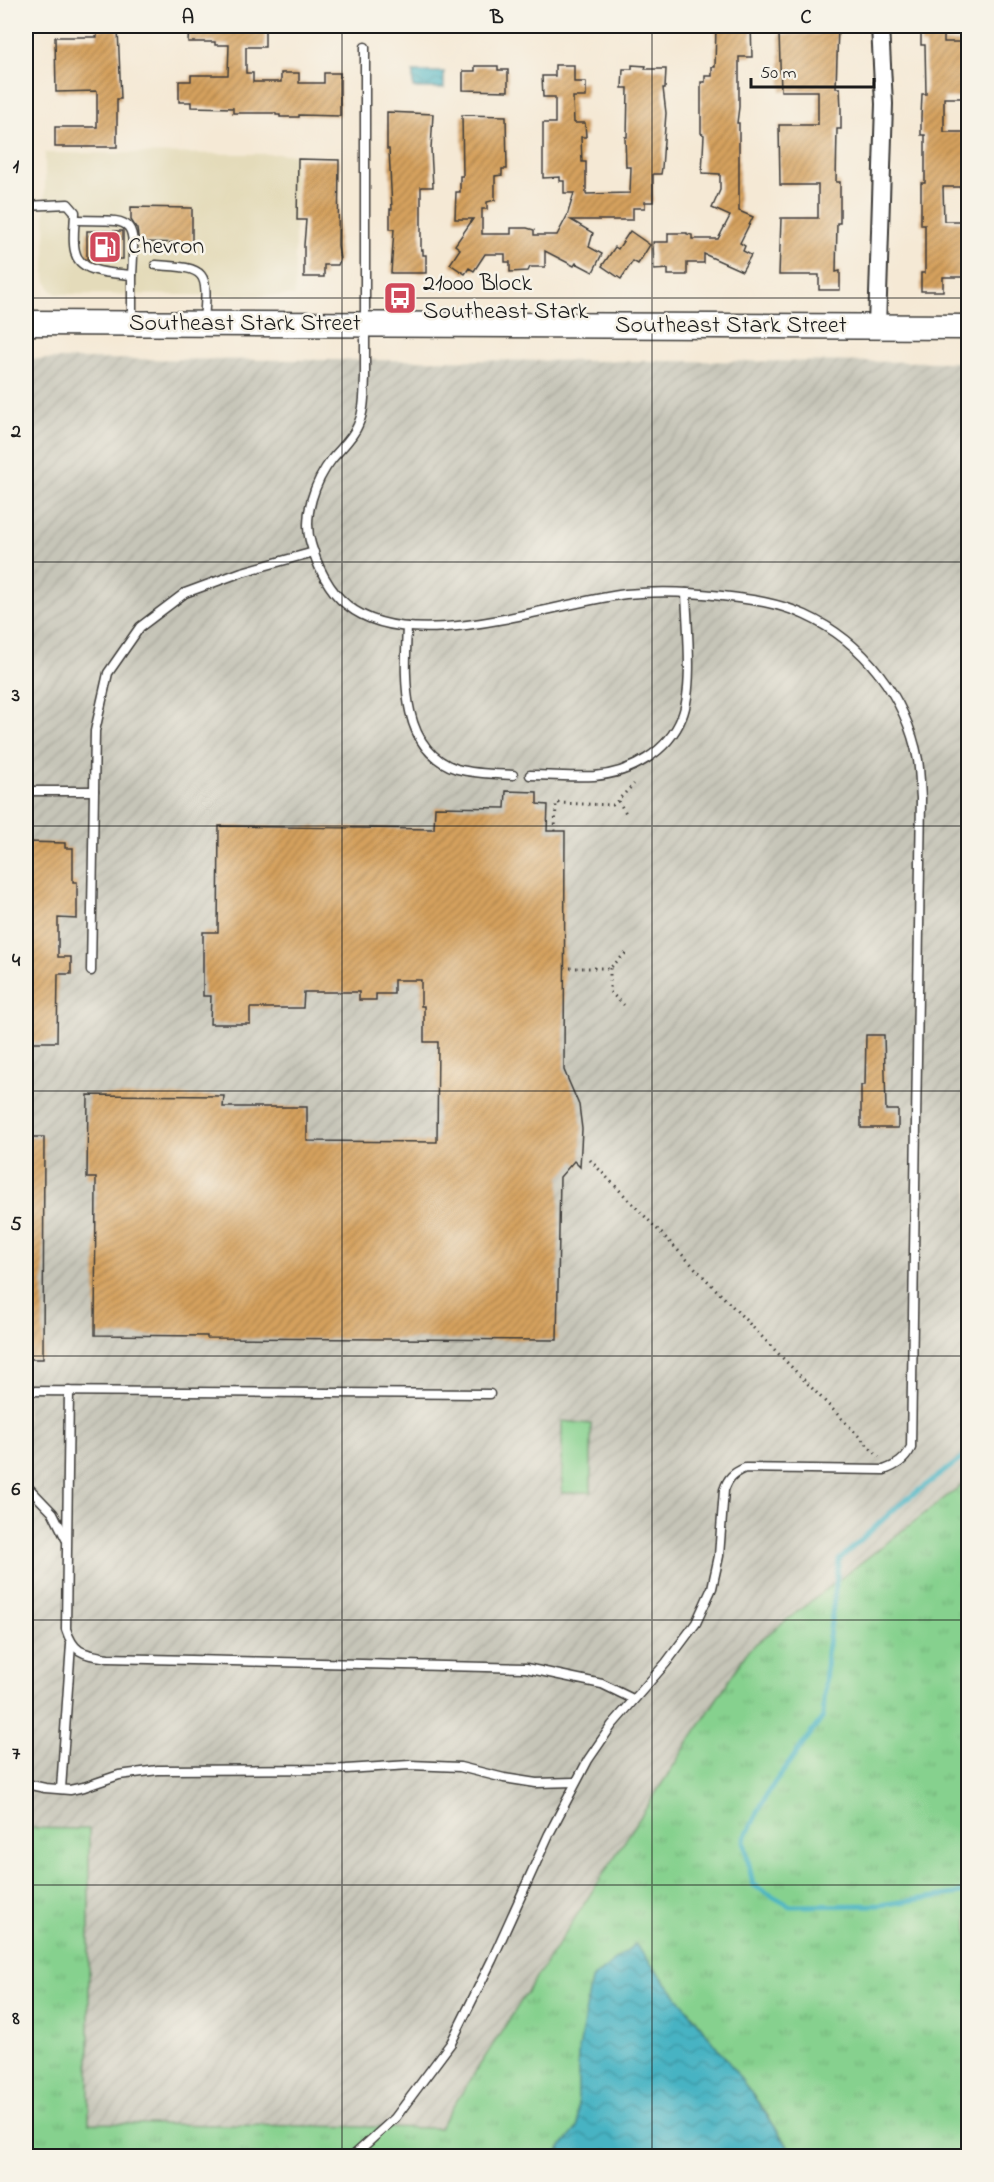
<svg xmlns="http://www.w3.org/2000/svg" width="994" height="2182" font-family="'Indie Flower',sans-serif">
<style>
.built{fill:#e4dbba}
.industrial{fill:url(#industrial-furrows)}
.grass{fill:url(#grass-tufts);stroke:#517655;stroke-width:1.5}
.garden{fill:#86d18e;stroke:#517655;stroke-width:1.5}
.water{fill:url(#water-waves);stroke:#316870;stroke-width:1.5}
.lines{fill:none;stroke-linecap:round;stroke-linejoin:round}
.stream{stroke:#46b3c3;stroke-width:5}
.building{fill:url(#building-hatch)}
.service-casing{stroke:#3d3b38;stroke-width:11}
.minor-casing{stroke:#3d3b38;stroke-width:20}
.secondary-casing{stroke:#3d3b38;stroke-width:27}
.path{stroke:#3d3b38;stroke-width:3;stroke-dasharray:1.5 4.5;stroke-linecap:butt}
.service{stroke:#fff;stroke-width:8}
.minor{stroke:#fff;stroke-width:16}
.secondary{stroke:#fff;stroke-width:24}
.grid{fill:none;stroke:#1c1c1c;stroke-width:1.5;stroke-opacity:0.55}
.labels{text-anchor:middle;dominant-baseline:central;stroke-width:5;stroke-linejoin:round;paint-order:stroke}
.poi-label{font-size:24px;fill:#1c1c1c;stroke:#f7f3e8;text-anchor:start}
.street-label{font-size:24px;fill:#1c1c1c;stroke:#f7f3e8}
.neatline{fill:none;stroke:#1c1c1c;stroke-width:2}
.grid-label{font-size:20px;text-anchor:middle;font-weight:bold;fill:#1c1c1c}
</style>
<defs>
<pattern id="industrial-furrows" width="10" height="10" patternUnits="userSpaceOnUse" patternTransform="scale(1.5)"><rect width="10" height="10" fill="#c6c5b8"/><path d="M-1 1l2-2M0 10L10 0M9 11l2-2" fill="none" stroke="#aaa99e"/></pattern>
<pattern id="grass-tufts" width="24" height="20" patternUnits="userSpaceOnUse" patternTransform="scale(1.5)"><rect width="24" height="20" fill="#86d18e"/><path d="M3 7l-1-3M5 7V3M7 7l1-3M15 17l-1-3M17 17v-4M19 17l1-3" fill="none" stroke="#73b37a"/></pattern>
<pattern id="water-waves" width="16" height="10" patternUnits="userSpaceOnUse" patternTransform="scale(1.5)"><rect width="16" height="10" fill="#46b3c3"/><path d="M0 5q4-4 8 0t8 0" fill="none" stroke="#3a919e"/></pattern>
<pattern id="building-hatch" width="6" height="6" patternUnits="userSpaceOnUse" patternTransform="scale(1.5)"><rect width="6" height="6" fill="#d5a15d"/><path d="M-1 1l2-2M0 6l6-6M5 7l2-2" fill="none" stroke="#ac824c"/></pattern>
</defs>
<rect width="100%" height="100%" fill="#f7f3e8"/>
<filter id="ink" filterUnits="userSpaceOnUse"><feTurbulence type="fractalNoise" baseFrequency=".0167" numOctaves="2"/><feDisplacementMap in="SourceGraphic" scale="12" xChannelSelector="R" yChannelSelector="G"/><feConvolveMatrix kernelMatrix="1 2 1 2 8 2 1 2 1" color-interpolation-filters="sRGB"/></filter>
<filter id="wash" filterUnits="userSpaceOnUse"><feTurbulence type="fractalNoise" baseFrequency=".008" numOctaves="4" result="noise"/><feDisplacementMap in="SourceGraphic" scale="24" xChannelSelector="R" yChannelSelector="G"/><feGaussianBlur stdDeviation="1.35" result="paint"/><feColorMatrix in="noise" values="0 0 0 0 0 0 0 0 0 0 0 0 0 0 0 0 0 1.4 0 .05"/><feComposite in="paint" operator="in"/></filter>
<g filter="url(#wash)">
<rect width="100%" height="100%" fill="#f5e9d5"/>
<path class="built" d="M45,153L295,154V296L57,294L51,290L45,278Z"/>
<path class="industrial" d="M26,359L968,362V1480L749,1649L439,2128L89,2124V1830L26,1828Z"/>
<path class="grass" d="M968,1480V2156H794L766,2113L689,2010L578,2056V2127L555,2156H26V1828L89,1829V2123L439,2128L749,1649Z"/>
<path class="garden" d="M562,1421L591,1424V1492L562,1493Z"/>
<g class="water">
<rect x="413" y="72" width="31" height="16"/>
<path d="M635,1944C691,2013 747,2082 794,2156H555L578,2127V2056L591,1980Z"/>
</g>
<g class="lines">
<path class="stream" d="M968,1451V1454L899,1505L839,1560L827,1653L823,1717L768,1792L744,1840L753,1885L790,1906L880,1905L968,1892"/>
</g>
<g id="blocks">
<g class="building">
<path d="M189,26L265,27V47H246V73H253V82H281V73H299V83H324V73H340V116L299,115V117H280V115H276V113H233V108L191,107V102H179V81H191V75H228L229,45H215V42H188Z"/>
<path d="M716,26H751L752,57H739V107L737,123H739V211L753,217L740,243L745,246L743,251L751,255L742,271L704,254V263H687V275H668V269L654,270L653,242H668V233H687V234L692,235V239H718L730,216L712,208L720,190V174L702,173L704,135L701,133V82H705V76H712V67H715Z"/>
<path d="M819,26H838L836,88H840L841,110V129H837L836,182H840V223H837L836,272L840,271V290H819V275H779L781,218H818V185H780L779,125H818V91H781L779,34H819Z"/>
<path d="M921,27H944V42H969V98H944V132H969V187H943L944,221H969V277H943V291H921V273H925V225H921V183H925V135H921V117L922,94H926L925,45H921Z"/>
<path d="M97,29H118L121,99H117V147H55V127H97V91L56,92L55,37H97Z"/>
<path d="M555,65H574V82H586V97H573L574,123H585L586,137H581L582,162H586V194L630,193L631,167H626L625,137H627L628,88H622L623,69H632V65L646,66L645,69H666L665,88H663L666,113L662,168L661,174H653V202H645V208H633V220H571L593,233L589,247L602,254L593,272L576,263L574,266L545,251V267H530L528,271L510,272V262H505V254H485L474,271L469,268L465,274L450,264L460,249L455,245L473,219H455L456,192H460V176H463L462,115L506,116L507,169H502V175L495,176V200L487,202V209H482V234H511V228H527L534,230V235H557L567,216L574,193H564V181H560V177L543,178V123H555V97H543L542,76H555Z"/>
<path d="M475,66H498V70H508V91L463,90V71H475Z"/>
<path d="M387,112L433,114L431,149L433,187H421V250H423V255H426V273H391L394,229H390V209H392L389,149H387Z"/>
<path d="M298,159L339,160L338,245L340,260L338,265H324V277H304V245L306,220H297Z"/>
<path d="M131,207L192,208V243L139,242L137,229L131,220Z"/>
<rect x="87" y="231" width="36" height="28"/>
<path d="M630,231L650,245L638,264L633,261L621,279L602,266L615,247L618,249Z"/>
<path d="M506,791L537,792V804L548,805L547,831H565L564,1070L579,1105L582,1129L580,1167L574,1161L560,1177L557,1340L207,1338V1336L95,1335L96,1178H87L88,1095L224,1096L223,1107H307V1141L437,1142L438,1042H424V1006H421V980H394V994H376V1000H359V992H304L303,1008H250V1024H210L211,996H203V932H218L219,826L434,829L435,807L505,808Z"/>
<path d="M26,842L65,843V848H73V882H77V919L58,918V957H71V974H58L57,1042H26Z"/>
<path d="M866,1035H884L886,1110H898V1128H861V1085H865Z"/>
<path d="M26,1137H44L43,1359H26Z"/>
</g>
</g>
</g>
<g filter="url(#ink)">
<use href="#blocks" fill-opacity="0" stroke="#3d3b38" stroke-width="1.5"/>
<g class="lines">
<defs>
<g id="service">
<path d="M26,206L68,204L75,212C75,224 72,239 75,251C79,274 114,273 132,275V320"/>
<path d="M75,220C132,221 136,214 132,275"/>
<path d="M156,265C208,268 208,271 204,321"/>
<path d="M407,627C405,675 399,750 457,769C476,774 494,774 513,775"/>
<path d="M530,775C551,775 573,777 594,776C631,773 668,752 682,717C694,688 687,625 686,593"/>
<path d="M26,791H94"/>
<path d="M91,971L95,731L108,673L140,627L185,593L242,572L314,552"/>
<path d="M26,1391L490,1394"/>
<path d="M69,1391L66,1629C74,1654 83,1654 108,1658L526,1668L602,1684L633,1699"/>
<path d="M26,1485L53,1513L66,1539"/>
<path d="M26,1784L45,1788L70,1790L84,1787L119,1775L158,1770L346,1769L410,1765L460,1767L504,1778L536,1783L575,1782"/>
<path d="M61,1789L71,1644"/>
<path d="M353,2156L395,2118L451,2043L492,1960L549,1834L588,1760L612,1725L666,1663L696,1623L712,1588L719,1556L724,1490C728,1478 733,1473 745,1468L884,1470C897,1465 904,1461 911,1448L921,798C920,786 920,773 918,760C906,697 864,642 805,615C779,603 750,599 722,596C690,592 657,591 626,594C551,603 411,658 347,605C329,591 317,566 311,544C302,516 315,481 332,459C341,448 353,438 358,425C365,410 364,393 365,378V47"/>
</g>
<path id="minor" d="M877,327L884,104L880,26"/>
<path id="secondary" d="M26,323L968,327"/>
</defs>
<use href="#service" class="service-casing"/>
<use href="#minor" class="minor-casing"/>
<use href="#secondary" class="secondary-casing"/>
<g class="path">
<path d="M618,801L628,816"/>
<path d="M555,831L556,803L613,805L634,784"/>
<path d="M564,968H610L626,953"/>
<path d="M610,968V992L624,1005"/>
<path d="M590,1160L879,1457"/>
</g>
<use href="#service" class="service"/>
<use href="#minor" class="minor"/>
<use href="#secondary" class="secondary"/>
</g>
</g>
<path class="grid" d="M342,26V2156M652,26V2156M26,298H968M26,562H968M26,826H968M26,1091H968M26,1356H968M26,1620H968M26,1885H968"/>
<defs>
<symbol id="fuel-square" viewBox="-11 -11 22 22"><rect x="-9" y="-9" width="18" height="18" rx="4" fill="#d1495b" stroke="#f7f3e8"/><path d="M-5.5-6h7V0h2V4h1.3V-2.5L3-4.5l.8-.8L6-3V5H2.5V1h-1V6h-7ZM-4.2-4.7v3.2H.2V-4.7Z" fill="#fff"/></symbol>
<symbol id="bus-square" viewBox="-11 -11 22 22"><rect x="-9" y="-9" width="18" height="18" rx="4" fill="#d1495b" stroke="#f7f3e8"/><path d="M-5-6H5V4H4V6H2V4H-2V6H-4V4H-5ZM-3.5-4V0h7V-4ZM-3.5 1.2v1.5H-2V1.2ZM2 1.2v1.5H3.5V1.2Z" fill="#fff"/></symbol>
</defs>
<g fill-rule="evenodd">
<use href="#fuel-square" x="86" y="228" width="38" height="38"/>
<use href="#bus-square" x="381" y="279" width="38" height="38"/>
</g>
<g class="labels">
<g class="poi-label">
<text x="128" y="247">Chevron</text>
<text x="423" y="284">21000 Block<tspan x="423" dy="28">Southeast Stark</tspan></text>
</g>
<g class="street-label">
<text x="245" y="324">Southeast Stark Street</text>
<text x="731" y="326">Southeast Stark Street</text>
</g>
</g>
<rect width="994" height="2182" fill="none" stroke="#f7f3e8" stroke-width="66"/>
<path d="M751 78v9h123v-9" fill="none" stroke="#1c1c1c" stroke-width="3"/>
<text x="760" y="78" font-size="18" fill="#1c1c1c" stroke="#f7f3e8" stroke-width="4.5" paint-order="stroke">50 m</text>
<rect x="33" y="33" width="928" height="2116" class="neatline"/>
<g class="grid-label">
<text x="188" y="23">A</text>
<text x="497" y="23">B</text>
<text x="806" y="23">C</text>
<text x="16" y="172">1</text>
<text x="16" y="437">2</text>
<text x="16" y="701">3</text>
<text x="16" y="966">4</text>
<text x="16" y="1230">5</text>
<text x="16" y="1495">6</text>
<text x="16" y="1759">7</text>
<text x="16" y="2024">8</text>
</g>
</svg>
